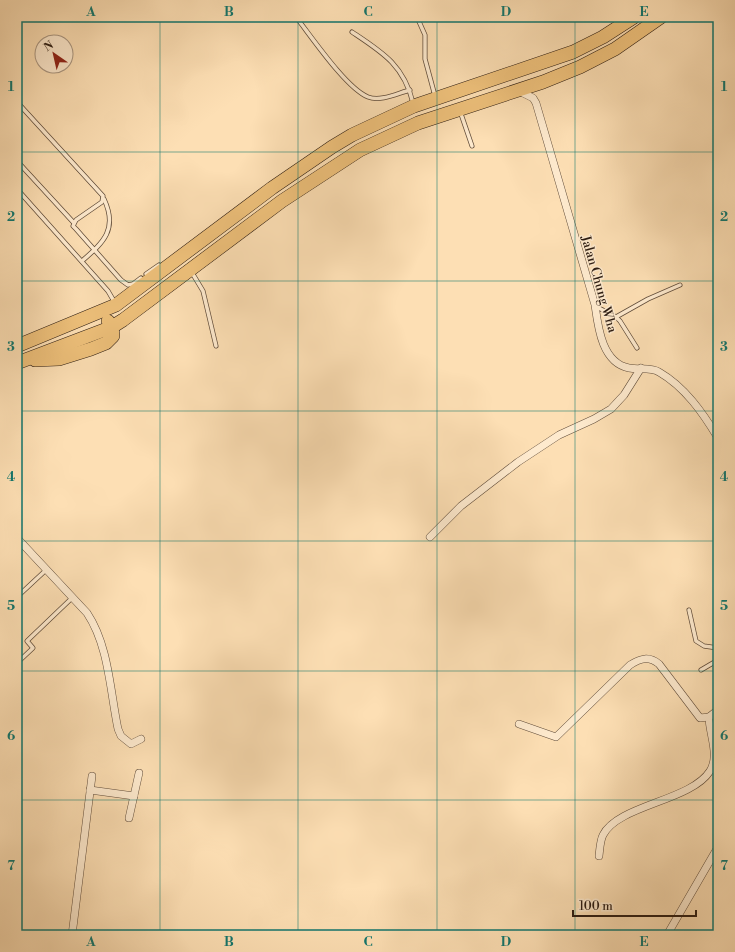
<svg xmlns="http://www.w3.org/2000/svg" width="735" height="952" font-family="'Libre Bodoni',serif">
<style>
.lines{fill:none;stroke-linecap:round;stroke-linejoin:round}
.lane-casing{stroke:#604c3a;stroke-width:5}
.street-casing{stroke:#604c3a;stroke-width:8}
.highway-casing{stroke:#2b1b11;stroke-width:14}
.lane{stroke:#feeace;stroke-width:3.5}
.street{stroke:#feeace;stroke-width:7}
.highway{stroke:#eec07a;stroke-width:13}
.grid{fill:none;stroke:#0f766e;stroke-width:1;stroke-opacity:0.55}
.labels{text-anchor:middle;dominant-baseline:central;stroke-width:3;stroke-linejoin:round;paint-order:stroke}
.street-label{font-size:13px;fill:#2b1b11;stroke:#feeace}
.neatline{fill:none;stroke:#0f766e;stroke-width:1.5}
.grid-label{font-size:13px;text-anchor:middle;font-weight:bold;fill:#0f766e}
</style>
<rect width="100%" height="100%" fill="#fddfb4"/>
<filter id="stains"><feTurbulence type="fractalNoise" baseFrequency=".005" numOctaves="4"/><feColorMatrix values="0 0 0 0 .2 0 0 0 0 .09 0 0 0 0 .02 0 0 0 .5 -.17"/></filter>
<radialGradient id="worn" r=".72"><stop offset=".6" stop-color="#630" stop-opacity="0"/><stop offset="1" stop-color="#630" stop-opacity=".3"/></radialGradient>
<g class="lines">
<defs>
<g id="lane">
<path d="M296,17C311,36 346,88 368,97C381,102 398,93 410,90"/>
<path d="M417,17L425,35V59L435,96"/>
<path d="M352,32C382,52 404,65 413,103"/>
<path d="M17,102L103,196L102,202L76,220L73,226L76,229L121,280L128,285L133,284L141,278"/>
<path d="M460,111L472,146"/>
<path d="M17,161L74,223"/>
<path d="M17,189L108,291L115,303"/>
<path d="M82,261C104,242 118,229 104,199"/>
<path d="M191,271L203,291L216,346"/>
<path d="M146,274L159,265"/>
<path d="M595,306L616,317L648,299L680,285"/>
<path d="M616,317L620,321L637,348"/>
<path d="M17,597L46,570"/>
<path d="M689,610L696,641L704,646L718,648"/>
<path d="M17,663L33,648L27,641L73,597"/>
<path d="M701,670L718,660"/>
</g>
<g id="street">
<path d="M519,91L533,98L536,103L595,305C598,327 602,363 629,368C639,370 651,367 659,372C685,387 703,413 718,438"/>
<path d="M430,537L461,506L518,462L559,435L594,419L611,409L624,395L641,368"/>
<path d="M17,538L87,613C109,646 110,691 118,729L121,736L131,744L141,739"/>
<path d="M519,724L556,737L630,665C641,658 649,656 659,664L700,718L709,717L718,710"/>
<path d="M90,790L134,796"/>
<path d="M129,818L139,773"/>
<path d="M599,856C600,848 600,841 603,835C618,805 691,801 710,771C720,755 709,734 709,717"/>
<path d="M72,935L92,776"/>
<path d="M667,935L718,847"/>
</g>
<g id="highway">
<path d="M17,346L116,305L272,188L332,147L352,135L414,106L573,52L603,37L634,17"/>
<path d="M35,360L59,359L91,349L106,343L113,336L112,327L108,321"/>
<path d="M17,363L112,327L123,320L282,201L360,150L418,123L543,82L580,67L615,49L661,17"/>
</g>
</defs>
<use href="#lane" class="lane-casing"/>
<use href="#street" class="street-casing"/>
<use href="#highway" class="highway-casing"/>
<use href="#lane" class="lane"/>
<use href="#street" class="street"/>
<use href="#highway" class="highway"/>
</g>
<path class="grid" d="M160,17V935M298,17V935M437,17V935M575,17V935M17,152H718M17,281H718M17,411H718M17,541H718M17,671H718M17,800H718"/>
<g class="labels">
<g class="street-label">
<text transform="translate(599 284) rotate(74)">Jalan Chung Wha</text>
</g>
</g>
<rect width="735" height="952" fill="none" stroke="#fddfb4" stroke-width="44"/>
<g transform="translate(54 54) rotate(326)"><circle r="19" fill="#feeace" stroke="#aa9782"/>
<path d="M0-3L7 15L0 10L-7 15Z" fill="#8f2418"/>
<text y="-6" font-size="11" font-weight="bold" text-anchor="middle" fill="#2b1b11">N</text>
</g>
<path d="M573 910v6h123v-6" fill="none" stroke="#2b1b11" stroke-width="2"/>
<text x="579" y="910" font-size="12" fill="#2b1b11" stroke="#feeace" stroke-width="3" paint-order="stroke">100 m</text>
<rect x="22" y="22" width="691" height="908" class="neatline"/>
<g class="grid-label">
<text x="91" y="16">A</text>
<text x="229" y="16">B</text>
<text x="368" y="16">C</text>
<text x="506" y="16">D</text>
<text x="644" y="16">E</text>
<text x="11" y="91">1</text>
<text x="724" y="91">1</text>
<text x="11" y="221">2</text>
<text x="724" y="221">2</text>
<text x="11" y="351">3</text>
<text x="724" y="351">3</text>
<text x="11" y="481">4</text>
<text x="724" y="481">4</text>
<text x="11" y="610">5</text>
<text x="724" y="610">5</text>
<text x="11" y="740">6</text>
<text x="724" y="740">6</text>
<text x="11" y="870">7</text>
<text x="724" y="870">7</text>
<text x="91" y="946">A</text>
<text x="229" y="946">B</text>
<text x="368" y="946">C</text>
<text x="506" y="946">D</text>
<text x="644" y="946">E</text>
</g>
<rect width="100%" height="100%" filter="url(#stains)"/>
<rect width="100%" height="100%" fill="url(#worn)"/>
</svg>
